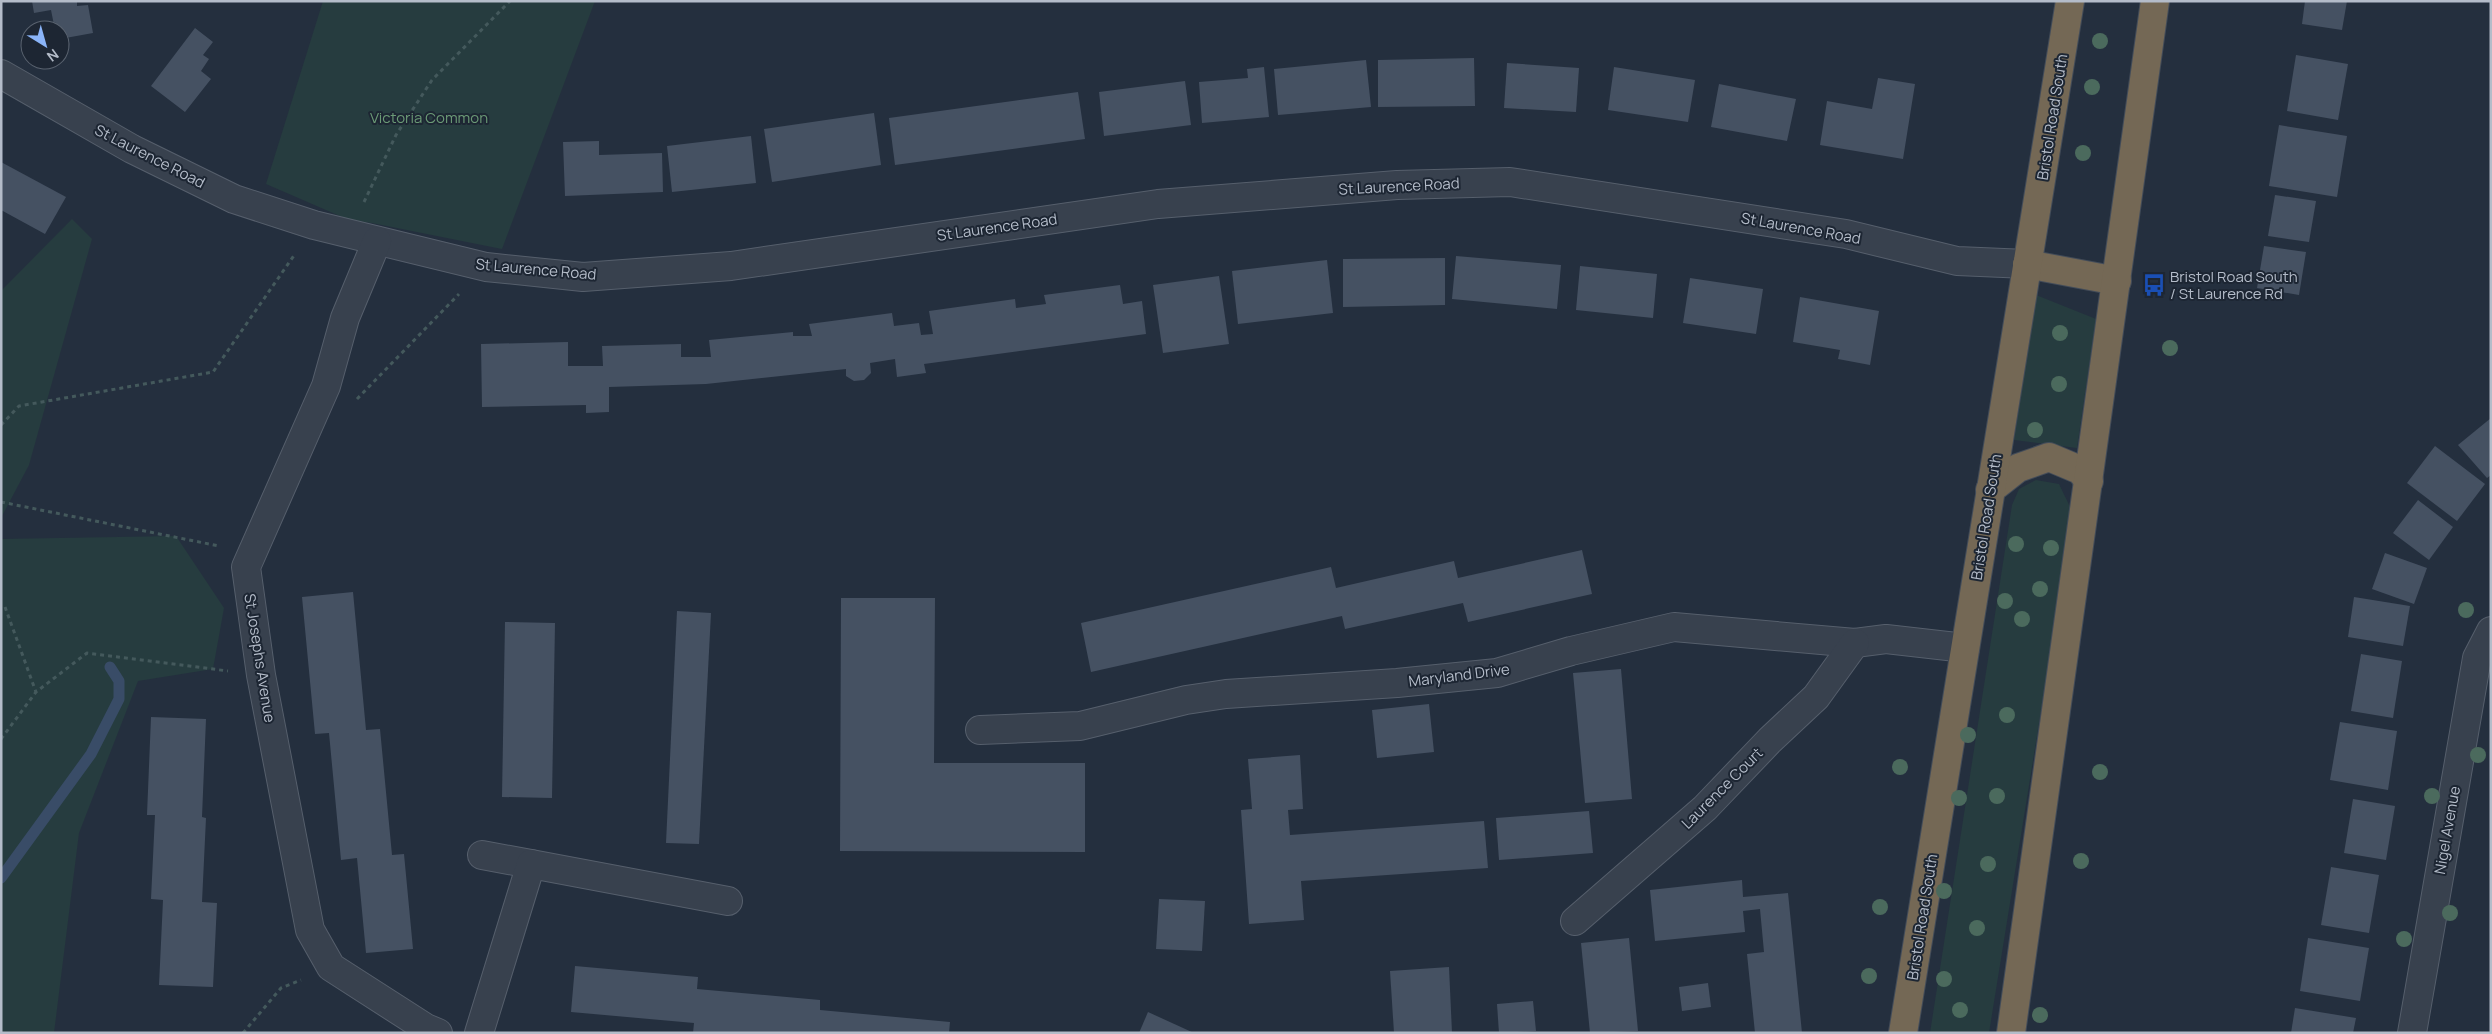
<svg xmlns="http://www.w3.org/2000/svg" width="2492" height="1034" font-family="Manrope,sans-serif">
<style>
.green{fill:#263c3f}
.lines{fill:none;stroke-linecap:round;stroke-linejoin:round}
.stream{stroke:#394c67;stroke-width:11}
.building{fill:#455162}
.minor-casing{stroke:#565f6c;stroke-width:30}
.highway-casing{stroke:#434c59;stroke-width:30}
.path{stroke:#44595c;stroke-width:3;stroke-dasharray:4 4;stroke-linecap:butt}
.minor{stroke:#38414e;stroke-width:28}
.highway{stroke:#746855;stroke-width:28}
.tree{fill:#4b6a5d}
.labels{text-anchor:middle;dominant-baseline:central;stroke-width:4;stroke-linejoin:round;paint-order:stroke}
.park-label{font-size:15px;fill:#6b9a76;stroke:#1d2633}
.street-label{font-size:15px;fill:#b4bcc9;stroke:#1d2633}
.poi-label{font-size:15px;fill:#b4bcc9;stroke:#1d2633;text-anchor:start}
</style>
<rect width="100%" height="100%" fill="#242f3e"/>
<g class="green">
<path d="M323,1H595L502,249L372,223L349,220L266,184Z"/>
<path d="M72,219L92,239L29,465L1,518V291Z"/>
<path d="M2036,295L2096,319L2077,448L2014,440Z"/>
<path d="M2036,480L2059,484L2073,513L1989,1033H1930L2012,505L2019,489Z"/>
<path d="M176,536L224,608L213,669L138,681L79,833L54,1033H1V539Z"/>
</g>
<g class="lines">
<path class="stream" d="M1,878L91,754L119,699V681L110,667"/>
</g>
<g class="building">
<path d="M32,1H77V6L88,5L93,33L60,39V30H55L51,10L34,13Z"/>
<path d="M2305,1H2347L2342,30L2302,24Z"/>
<path d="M195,28L213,42L203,55L209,59L201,71L211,79L185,112L151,86Z"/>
<path d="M2296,55L2348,64L2338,120L2287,111Z"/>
<path d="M1474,58L1475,106L1378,107V60Z"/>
<path d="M1366,60L1371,107L1278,115L1274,69Z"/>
<path d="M1507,63L1579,68L1576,112L1504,108Z"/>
<path d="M1264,67L1269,117L1202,123L1199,82L1248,78L1247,69Z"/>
<path d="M1614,67L1695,80L1688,122L1608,110Z"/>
<path d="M1878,78L1915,84L1903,159L1820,145L1827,101L1872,109Z"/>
<path d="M1185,81L1191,125L1104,136L1099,92Z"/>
<path d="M1719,84L1796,99L1787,141L1711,127Z"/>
<path d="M1078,92L1085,139L895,165L889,118Z"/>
<path d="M874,113L881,165L772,182L764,129Z"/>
<path d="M2279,125L2347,136L2337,197L2269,186Z"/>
<path d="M751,136L756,183L672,192L667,146Z"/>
<path d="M599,141V155L662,153L663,192L565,196L563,142Z"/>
<path d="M1,162L66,197L45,234L1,210Z"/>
<path d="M2275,195L2316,201L2309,242L2268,236Z"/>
<path d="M2264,246L2306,252L2299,295L2257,288Z"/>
<path d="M1456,256L1561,265L1557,309L1452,299Z"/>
<path d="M1445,258V305L1343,307V259Z"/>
<path d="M1327,260L1333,313L1238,324L1232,271Z"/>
<path d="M1580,266L1657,274L1653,318L1576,310Z"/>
<path d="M1219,276L1229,344L1163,353L1153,285Z"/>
<path d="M1690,278L1763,289L1756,334L1683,323Z"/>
<path d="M1120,285L1123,304L1142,301L1146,334L924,364L926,373L897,377L895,359L870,363L871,373L864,380L854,381L846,376V369L706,384L609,387V412L586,413V405L482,407L481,344L568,342V366H603L602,346L681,344V357H711L709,340L793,332V336H812L809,324L892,313L894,326L919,323L921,335L933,334L929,311L1015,299L1016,308L1046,304L1044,295Z"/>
<path d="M1800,297L1879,311L1870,365L1838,359L1840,350L1793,342Z"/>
<path d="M2491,418V475L2487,478L2458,445Z"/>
<path d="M2435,446L2485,484L2457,521L2407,483Z"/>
<path d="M2418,500L2453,527L2429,560L2393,533Z"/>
<path d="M1582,550L1592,594L1468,622L1463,603L1345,629L1342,616L1091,672L1081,623L1331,567L1336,588L1454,561L1458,578Z"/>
<path d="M2385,553L2427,568L2414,604L2372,589Z"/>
<path d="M353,592L366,730L380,729L392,855L404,854L413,949L366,953L357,858L341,860L329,733L315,734L302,597Z"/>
<path d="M2354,597L2410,606L2403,646L2348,637Z"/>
<path d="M841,598H935L934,763H1085V852L840,851Z"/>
<path d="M677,611L711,613L699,844L666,843Z"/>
<path d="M505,622L555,623L552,798L502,797Z"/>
<path d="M2361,654L2402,661L2393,718L2351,711Z"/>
<path d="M1621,669L1632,799L1585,803L1573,673Z"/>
<path d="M1429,704L1434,752L1377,758L1372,710Z"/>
<path d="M151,717L206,719L202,817L206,818L202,902L217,903L213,987L159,985L163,900L151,899L155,815H147Z"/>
<path d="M2340,722L2397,731L2388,790L2330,780Z"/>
<path d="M1300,755L1303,809L1288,810L1290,835L1484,821L1488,868L1301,881L1304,920L1249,924L1241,810L1252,809L1248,759Z"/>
<path d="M2353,799L2395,806L2386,860L2344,853Z"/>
<path d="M1589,811L1593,853L1499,860L1496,818Z"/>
<path d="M2331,867L2379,875L2369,933L2321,925Z"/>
<path d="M1742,880L1743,897L1788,893L1802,1033H1755L1747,954L1764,952L1760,909L1743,911L1745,932L1655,941L1650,890Z"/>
<path d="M1159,899L1205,901L1202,951L1156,949Z"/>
<path d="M1629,938L1638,1031L1590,1033L1581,943Z"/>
<path d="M2308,938L2369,948L2360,1001L2300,991Z"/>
<path d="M575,966L698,977L697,989L820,1000V1010L950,1022L949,1033H693L694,1023L571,1012Z"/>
<path d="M1449,967L1452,1033H1394L1390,971Z"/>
<path d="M1708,983L1711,1007L1682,1011L1679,987Z"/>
<path d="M1533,1001L1536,1031L1499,1033L1497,1004Z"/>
<path d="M2295,1008L2356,1018L2353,1033H2291Z"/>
<path d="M1148,1012L1194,1033H1139Z"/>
</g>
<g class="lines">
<defs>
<g id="minor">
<path d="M1,74L132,149L234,199L314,225L486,267L583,277L731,266L1158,204L1397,185L1510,182L1846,234L1957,261L2027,264"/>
<path d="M377,241L345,318L326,386L246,567L261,675L310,930L331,967L426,1028L438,1033"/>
<path d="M980,730L1080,726L1186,700L1226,694L1397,683L1497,673L1571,651L1674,627L1855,643L1886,639L1965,648"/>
<path d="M482,855L531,864"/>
<path d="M1575,921L1705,808L1770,740L1816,697L1855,643"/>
<path d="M479,1033L531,864L728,901"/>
<path d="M2412,1033L2477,658L2491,631"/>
</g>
<g id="highway">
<path d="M2027,264L2117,281"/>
<path d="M1990,490L2018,468L2049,457L2080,470L2089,481"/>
<path d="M1903,1033L2070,1"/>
<path d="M2011,1033L2155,1"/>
</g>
</defs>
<use href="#minor" class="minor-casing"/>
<use href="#highway" class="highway-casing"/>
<g class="path">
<path d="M364,202L396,135L432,80L510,1"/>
<path d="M357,399L459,294"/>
<path d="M1,425L19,406L213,372L295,254"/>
<path d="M1,502L219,546"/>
<path d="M5,607L36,692"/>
<path d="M1,739L36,692L87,653L228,671"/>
<path d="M243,1033L281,988L301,980"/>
</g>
<use href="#minor" class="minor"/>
<use href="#highway" class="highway"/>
</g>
<g class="tree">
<circle cx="2100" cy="41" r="8"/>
<circle cx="2092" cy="87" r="8"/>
<circle cx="2083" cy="153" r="8"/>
<circle cx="2060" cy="333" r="8"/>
<circle cx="2170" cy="348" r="8"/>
<circle cx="2059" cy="384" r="8"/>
<circle cx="2035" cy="430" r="8"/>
<circle cx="2016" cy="544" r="8"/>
<circle cx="2051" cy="548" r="8"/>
<circle cx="2040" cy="589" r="8"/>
<circle cx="2005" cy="601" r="8"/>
<circle cx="2466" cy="610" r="8"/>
<circle cx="2022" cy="619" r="8"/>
<circle cx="2007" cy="715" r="8"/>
<circle cx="1968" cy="735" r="8"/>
<circle cx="2478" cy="755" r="8"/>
<circle cx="1900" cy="767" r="8"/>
<circle cx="2100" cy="772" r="8"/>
<circle cx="1997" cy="796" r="8"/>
<circle cx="2432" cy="796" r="8"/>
<circle cx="1959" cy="798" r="8"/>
<circle cx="2081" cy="861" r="8"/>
<circle cx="1988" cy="864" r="8"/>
<circle cx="1944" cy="891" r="8"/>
<circle cx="1880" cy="907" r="8"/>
<circle cx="2450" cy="913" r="8"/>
<circle cx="1977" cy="928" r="8"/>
<circle cx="2404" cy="939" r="8"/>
<circle cx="1869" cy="976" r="8"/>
<circle cx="1944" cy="979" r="8"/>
<circle cx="1960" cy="1010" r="8"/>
<circle cx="2040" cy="1015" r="8"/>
</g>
<defs>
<symbol id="bus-bare" viewBox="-9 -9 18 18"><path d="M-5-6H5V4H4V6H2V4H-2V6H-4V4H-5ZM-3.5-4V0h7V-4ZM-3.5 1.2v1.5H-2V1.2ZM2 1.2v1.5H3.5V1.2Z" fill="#1a4fb4" stroke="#1d2633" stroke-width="2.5" paint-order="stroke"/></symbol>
</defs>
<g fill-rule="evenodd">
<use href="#bus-bare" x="2138" y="269" width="32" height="32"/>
</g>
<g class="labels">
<g class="park-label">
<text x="429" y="117">Victoria Common</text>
</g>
<g class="street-label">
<text transform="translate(2052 117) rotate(-81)">Bristol Road South</text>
<text transform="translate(150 156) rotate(27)">St Laurence Road</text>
<text transform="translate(1399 186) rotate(-3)">St Laurence Road</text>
<text transform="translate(997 227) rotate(-8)">St Laurence Road</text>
<text transform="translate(1801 228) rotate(10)">St Laurence Road</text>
<text transform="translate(536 269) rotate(5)">St Laurence Road</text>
<text transform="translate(1986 517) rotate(-81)">Bristol Road South</text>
<text transform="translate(260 658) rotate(81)">St Josephs Avenue</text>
<text transform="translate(1459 675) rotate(-7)">Maryland Drive</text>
<text transform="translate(1722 788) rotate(-45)">Laurence Court</text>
<text transform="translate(2447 830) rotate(-80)">Nigel Avenue</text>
<text transform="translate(1922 917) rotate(-81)">Bristol Road South</text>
</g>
<g class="poi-label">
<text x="2170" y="276">Bristol Road South<tspan x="2170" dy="17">/ St Laurence Rd</tspan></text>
</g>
</g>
<rect width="2492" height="1034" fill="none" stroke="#b4bcc9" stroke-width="5"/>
<g transform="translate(45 45) rotate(143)"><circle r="24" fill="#1d2633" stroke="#59626f"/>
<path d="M0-4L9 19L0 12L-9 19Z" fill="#8ab4f8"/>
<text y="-8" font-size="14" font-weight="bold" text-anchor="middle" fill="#b4bcc9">N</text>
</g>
</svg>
